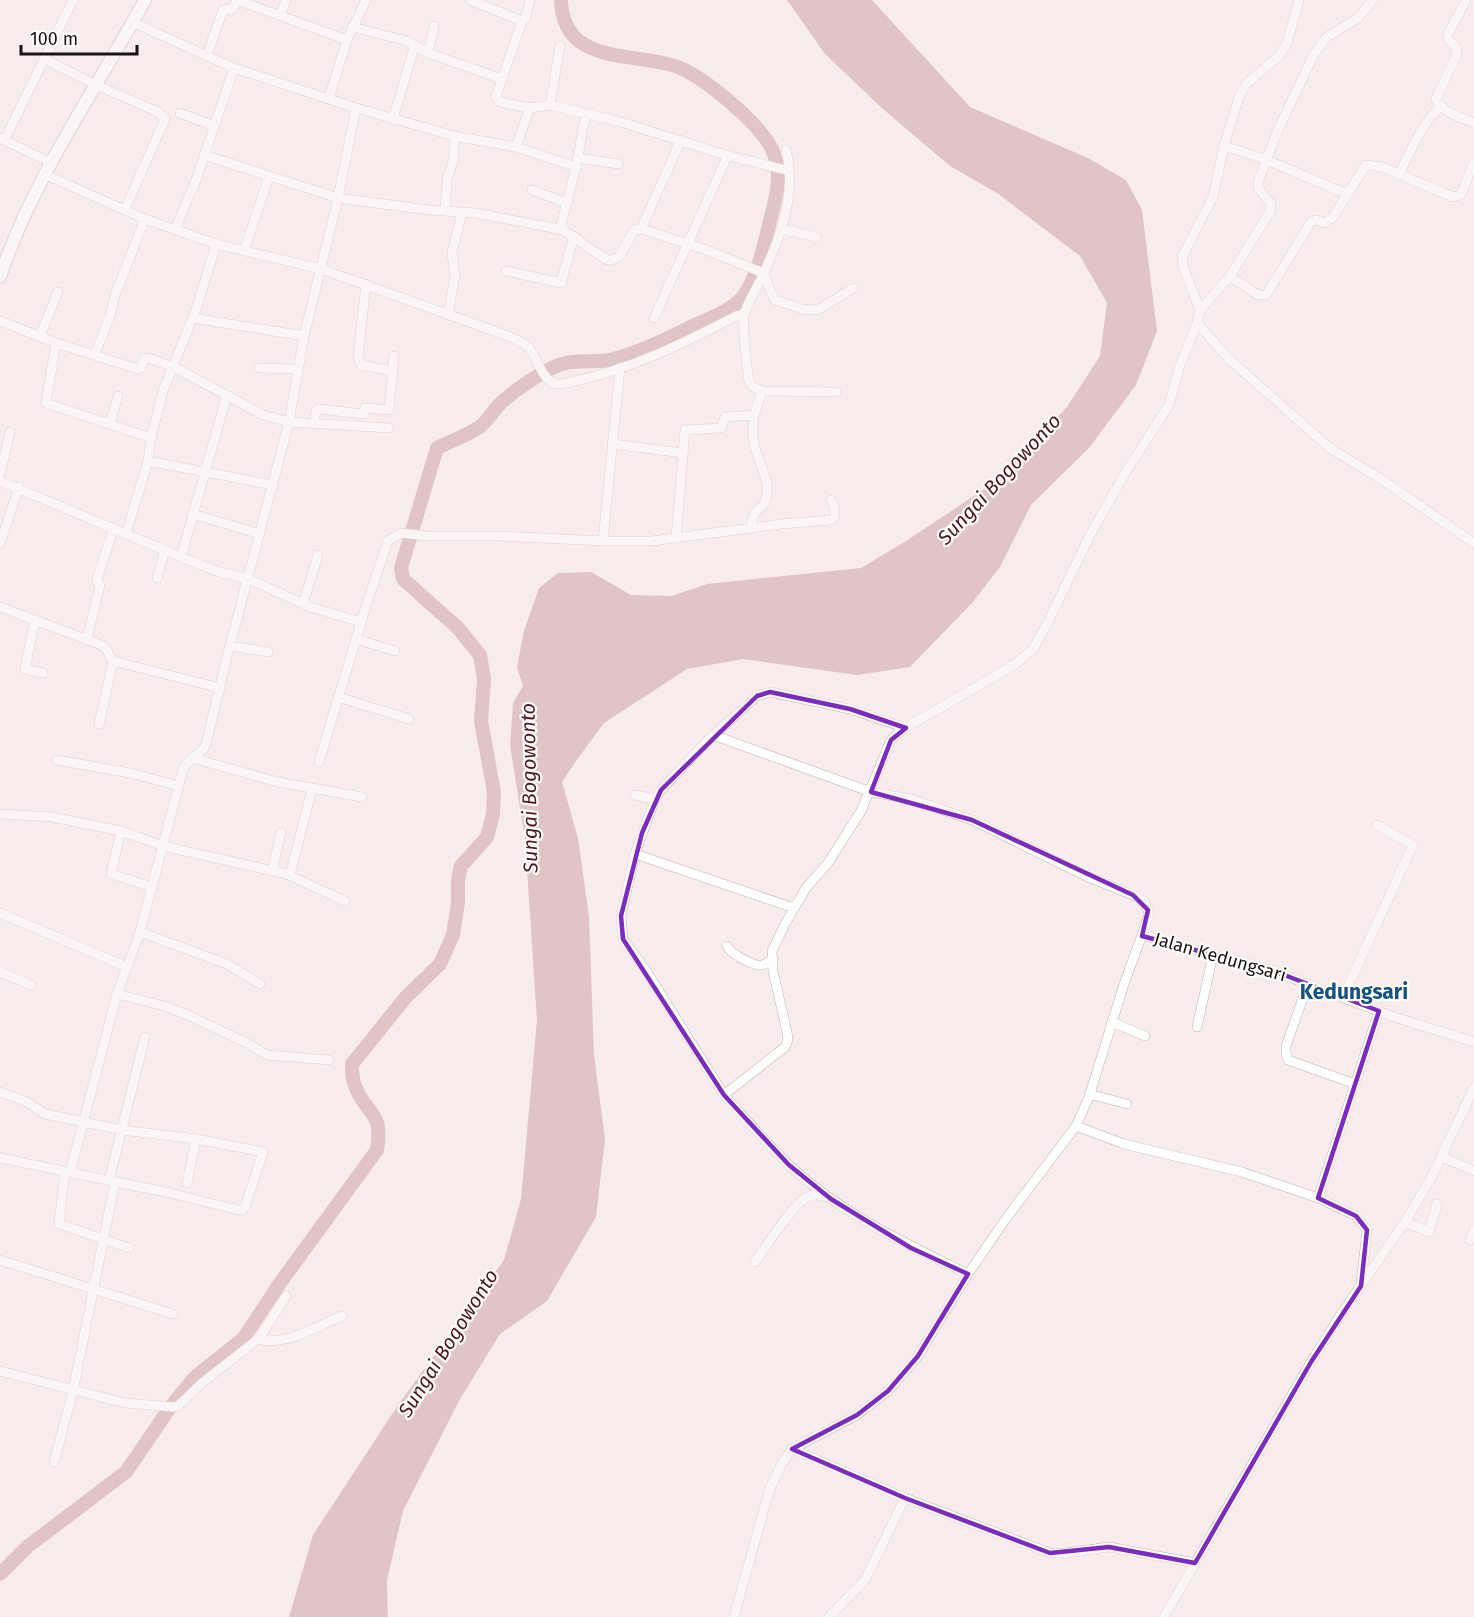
<svg xmlns="http://www.w3.org/2000/svg" width="1474" height="1617" font-family="'Fira Sans',sans-serif">
<style>
.water{fill:#c39394}
.lines{fill:none;stroke-linecap:round;stroke-linejoin:round}
.river{stroke:#c39394;stroke-width:14}
.minor-casing{stroke:#bfb2b2;stroke-width:10}
.major-casing{stroke:#bfb2b2;stroke-width:14}
.minor{stroke:#fff;stroke-width:9}
.major{stroke:#fff;stroke-width:12}
.marked{fill:none;stroke:#7b2cbf;stroke-width:4.5;stroke-linejoin:round}
.labels{text-anchor:middle;dominant-baseline:central;stroke-width:4.5;stroke-linejoin:round;paint-order:stroke}
.street-label{font-size:18px;fill:#181414;stroke:#fffcfc}
.water-label{font-size:20px;font-style:italic;fill:#51161c;stroke:#fffcfc}
.quarter-label{font-size:21px;font-weight:bold;fill:#135281;stroke:#fffcfc}
</style>
<rect width="100%" height="100%" fill="#f9ecec"/>
<path class="water" d="M787,0H872L970,107L1088,158L1126,180L1142,210L1157,331L1136,385L1089,448L1031,505L1000,567L972,603L910,667L857,675L743,659L687,669L604,723L576,761L562,782L578,838L589,917L594,1055L605,1139L596,1217L547,1301L500,1334L460,1399L403,1511L387,1580L388,1617H289L313,1535L398,1405L504,1260L521,1199L537,1020L525,839L510,745L513,703L523,686L517,667L524,631L539,588L558,573L591,572L631,595L672,596L707,584L861,568L906,541L995,482L1067,407L1100,356L1107,303L1080,256L997,193L950,166L883,109L825,54Z"/>
<g class="lines">
<path class="river" d="M0,1574L27,1547L126,1472L169,1409L195,1377L243,1339L280,1283L377,1150C384,1108 364,1115 354,1083C352,1077 352,1070 352,1064L406,997L440,964L453,935L458,903V880L461,866L487,837L493,814L494,792L481,721L484,679L480,655L458,628L403,579L401,568L437,448C449,442 472,433 481,426C488,420 493,411 499,405C513,391 541,372 559,365C574,359 593,363 609,360C639,353 668,338 697,324C711,318 729,311 740,300C755,284 763,250 768,229C774,204 783,179 774,154C764,126 705,78 678,67C635,51 563,67 561,0"/>
<defs>
<g id="minor">
<path d="M237,0L347,40"/>
<path d="M470,0L522,21L525,19L530,0"/>
<path d="M1466,0L1448,34V39L1456,47L1457,54L1436,99C1443,113 1460,117 1474,123"/>
<path d="M280,15L286,0"/>
<path d="M132,22L234,68L356,108L454,136L516,147L576,167"/>
<path d="M352,27L407,41L428,53L502,79L496,97L500,102L530,108L550,105L621,122L722,154L790,171"/>
<path d="M428,53L434,26"/>
<path d="M207,55L223,10L233,9L237,0"/>
<path d="M45,59L94,84L158,112L165,119L125,209"/>
<path d="M502,79L522,21"/>
<path d="M329,98L347,40L366,0"/>
<path d="M550,105L560,46"/>
<path d="M180,113L214,126"/>
<path d="M393,119L415,45"/>
<path d="M0,138L52,163"/>
<path d="M5,139L73,0"/>
<path d="M1224,146L1267,160L1347,194"/>
<path d="M516,147L530,108"/>
<path d="M786,150C797,194 780,239 761,279C756,290 746,304 744,316C742,333 747,363 749,381L753,387L762,391L836,392"/>
<path d="M204,155L338,198L429,210L476,213L563,230L607,260C626,260 624,241 635,230L641,229L701,248L764,273L771,293L775,300L802,309L818,310L853,288"/>
<path d="M578,158L618,164"/>
<path d="M1399,174C1411,151 1421,124 1441,106"/>
<path d="M46,175L145,219L216,244L321,269L511,337C517,340 525,343 530,349C537,359 541,376 553,383C560,386 568,382 575,381C632,369 684,343 736,316L744,315"/>
<path d="M532,190L567,203"/>
<path d="M445,211L447,180L454,158V136"/>
<path d="M175,229L197,178L234,68"/>
<path d="M560,229L576,167L586,113"/>
<path d="M641,229L681,140"/>
<path d="M781,229L816,237"/>
<path d="M244,251L269,176"/>
<path d="M506,271L561,283L574,236"/>
<path d="M1230,276L1258,295H1266L1311,222L1316,220L1325,223L1333,217L1366,165L1382,167L1453,197L1460,195L1462,192L1474,162"/>
<path d="M366,284L358,356L361,365L393,371"/>
<path d="M1200,310L1230,276L1270,212L1271,204L1258,188V182L1278,130L1314,54L1327,37L1358,18L1373,0"/>
<path d="M448,315L455,275L452,253L462,213"/>
<path d="M193,318L304,336"/>
<path d="M654,318L728,155"/>
<path d="M0,321L56,343L138,369L141,368L144,359L148,358L174,367L263,415L289,422L389,428"/>
<path d="M1197,323L1230,360L1331,449L1378,477L1474,543"/>
<path d="M40,336L58,292"/>
<path d="M56,343L46,403L151,438L148,461L273,485"/>
<path d="M95,354L110,316L115,295L145,219"/>
<path d="M259,368L298,369"/>
<path d="M110,423L118,396"/>
<path d="M314,423L316,411L318,409L364,414L365,408L389,410L394,356"/>
<path d="M151,438L163,391L197,307L216,244"/>
<path d="M612,444L683,453"/>
<path d="M0,475L10,432"/>
<path d="M0,481L181,557L219,572L249,579L310,607L361,622"/>
<path d="M193,514L260,534"/>
<path d="M750,528C753,518 754,510 763,506C775,484 758,465 754,443C752,434 753,424 754,415"/>
<path d="M126,534L148,461"/>
<path d="M676,538L685,430L721,428L725,417L754,415L762,391"/>
<path d="M603,541L620,368"/>
<path d="M0,543L19,487"/>
<path d="M181,557L227,395"/>
<path d="M157,578L165,550"/>
<path d="M303,604L318,555"/>
<path d="M0,607L104,646L113,661L220,688"/>
<path d="M35,620L25,669L43,673"/>
<path d="M87,639L100,585L97,582L98,576L114,528"/>
<path d="M356,639L395,651"/>
<path d="M230,646L268,652"/>
<path d="M338,697L409,719"/>
<path d="M99,724L113,661"/>
<path d="M713,735L871,792L911,799L972,820L1086,876L1133,895L1144,901L1148,910L1149,915L1142,935L1271,970L1391,1016L1474,1042"/>
<path d="M192,758L278,782L362,797"/>
<path d="M57,760L130,773L179,786"/>
<path d="M319,762L366,606L388,541L401,533L428,536H498L603,541H652L781,524L831,520C838,515 835,507 831,500"/>
<path d="M635,795L655,799"/>
<path d="M0,814L52,817L121,831L163,846L286,874L345,901"/>
<path d="M121,831L111,874L152,887"/>
<path d="M635,854L794,908"/>
<path d="M272,871L281,833"/>
<path d="M290,875L312,789"/>
<path d="M0,913L127,967"/>
<path d="M140,932L227,964L260,984"/>
<path d="M727,946C730,953 754,967 762,965C766,964 768,962 772,960"/>
<path d="M0,972L31,985"/>
<path d="M1308,984L1286,1046V1054L1288,1060L1355,1084"/>
<path d="M117,994L164,1006L190,1016L249,1044L267,1055L329,1060"/>
<path d="M1343,997L1413,845L1377,825"/>
<path d="M1112,1022L1145,1036"/>
<path d="M1197,1027L1213,955"/>
<path d="M0,1092L25,1101L45,1114L122,1130L196,1139L263,1152L245,1207L242,1210H238L170,1193L0,1158"/>
<path d="M1089,1094L1127,1104"/>
<path d="M724,1095L645,969L623,939L621,916L635,854L655,799L661,790L706,742L757,696L770,692L850,709L906,728"/>
<path d="M1076,1126L1124,1144L1242,1172L1318,1198L1356,1216L1367,1230L1361,1284"/>
<path d="M1442,1157L1474,1171"/>
<path d="M65,1172L59,1224L129,1248"/>
<path d="M70,1173L117,994L140,932L183,769C189,757 201,756 206,744L228,653L289,422L304,336L338,198L356,108"/>
<path d="M109,1181L145,1037"/>
<path d="M187,1183L196,1139"/>
<path d="M1318,1198L1379,1011"/>
<path d="M1405,1222L1429,1232L1437,1204"/>
<path d="M1470,1240L1474,1230"/>
<path d="M0,1260L173,1314"/>
<path d="M755,1262C765,1248 793,1204 807,1197C814,1194 819,1195 826,1197"/>
<path d="M968,1274C905,1243 841,1214 789,1165C766,1143 745,1118 724,1095L785,1047L788,1040L787,1032L773,971L772,951L785,924L806,888L828,863L861,811L891,740L900,731L1014,665L1033,649L1049,620L1090,535L1124,475L1169,405L1179,368L1197,323L1200,310L1183,267L1182,257L1213,197L1224,146L1239,97L1246,84L1280,55L1287,43L1299,0"/>
<path d="M257,1339C285,1347 317,1326 342,1316"/>
<path d="M0,1371L125,1403L173,1407L178,1406L202,1383L253,1343L260,1337L286,1296"/>
<path d="M792,1449L905,1498L1050,1553H1065L1109,1547L1195,1563"/>
<path d="M54,1462L73,1391L115,1182"/>
<path d="M734,1617L769,1491L782,1463L792,1449L857,1415L888,1391L918,1356L968,1274L1005,1220L1076,1126L1089,1097L1124,984L1142,935"/>
<path d="M829,1617L865,1580L905,1498"/>
<path d="M1164,1617L1311,1362L1343,1311L1405,1222L1431,1178L1474,1088"/>
</g>
<path id="major" d="M0,277C33,178 95,91 145,0"/>
</defs>
<use href="#minor" class="minor-casing"/>
<use href="#major" class="major-casing"/>
<use href="#minor" class="minor"/>
<use href="#major" class="major"/>
</g>
<path d="M0 0H1474V1617H0ZM770,692L850,709L906,728L891,740L871,792L972,820L1133,895L1148,910L1142,936L1271,970L1379,1011L1318,1198L1356,1216L1367,1230L1361,1286L1311,1362L1195,1563L1109,1547L1050,1553L905,1498L792,1449L857,1415L888,1391L918,1356L968,1274L911,1248L831,1199L789,1165L724,1095L623,939L621,916L642,833L661,790L757,696Z" fill="#f9ecec" fill-opacity=".55" fill-rule="evenodd"/>
<path class="marked" d="M770,692L850,709L906,728L891,740L871,792L972,820L1133,895L1148,910L1142,936L1271,970L1379,1011L1318,1198L1356,1216L1367,1230L1361,1286L1311,1362L1195,1563L1109,1547L1050,1553L905,1498L792,1449L857,1415L888,1391L918,1356L968,1274L911,1248L831,1199L789,1165L724,1095L623,939L621,916L642,833L661,790L757,696Z"/>
<g class="labels">
<g class="street-label">
<text transform="translate(1220 957) rotate(16)">Jalan Kedungsari</text>
</g>
<g class="water-label">
<text transform="translate(999 479) rotate(-47)">Sungai Bogowonto</text>
<text transform="translate(529 788) rotate(-91)">Sungai Bogowonto</text>
<text transform="translate(448 1343) rotate(-58)">Sungai Bogowonto</text>
</g>
<g class="quarter-label">
<text x="1354" y="992">Kedungsari</text>
</g>
</g>
<path d="M21 45v9h116v-9" fill="none" stroke="#181414" stroke-width="3"/>
<text x="30" y="45" font-size="18" fill="#181414" stroke="#fffcfc" stroke-width="4.5" paint-order="stroke">100 m</text>
</svg>
